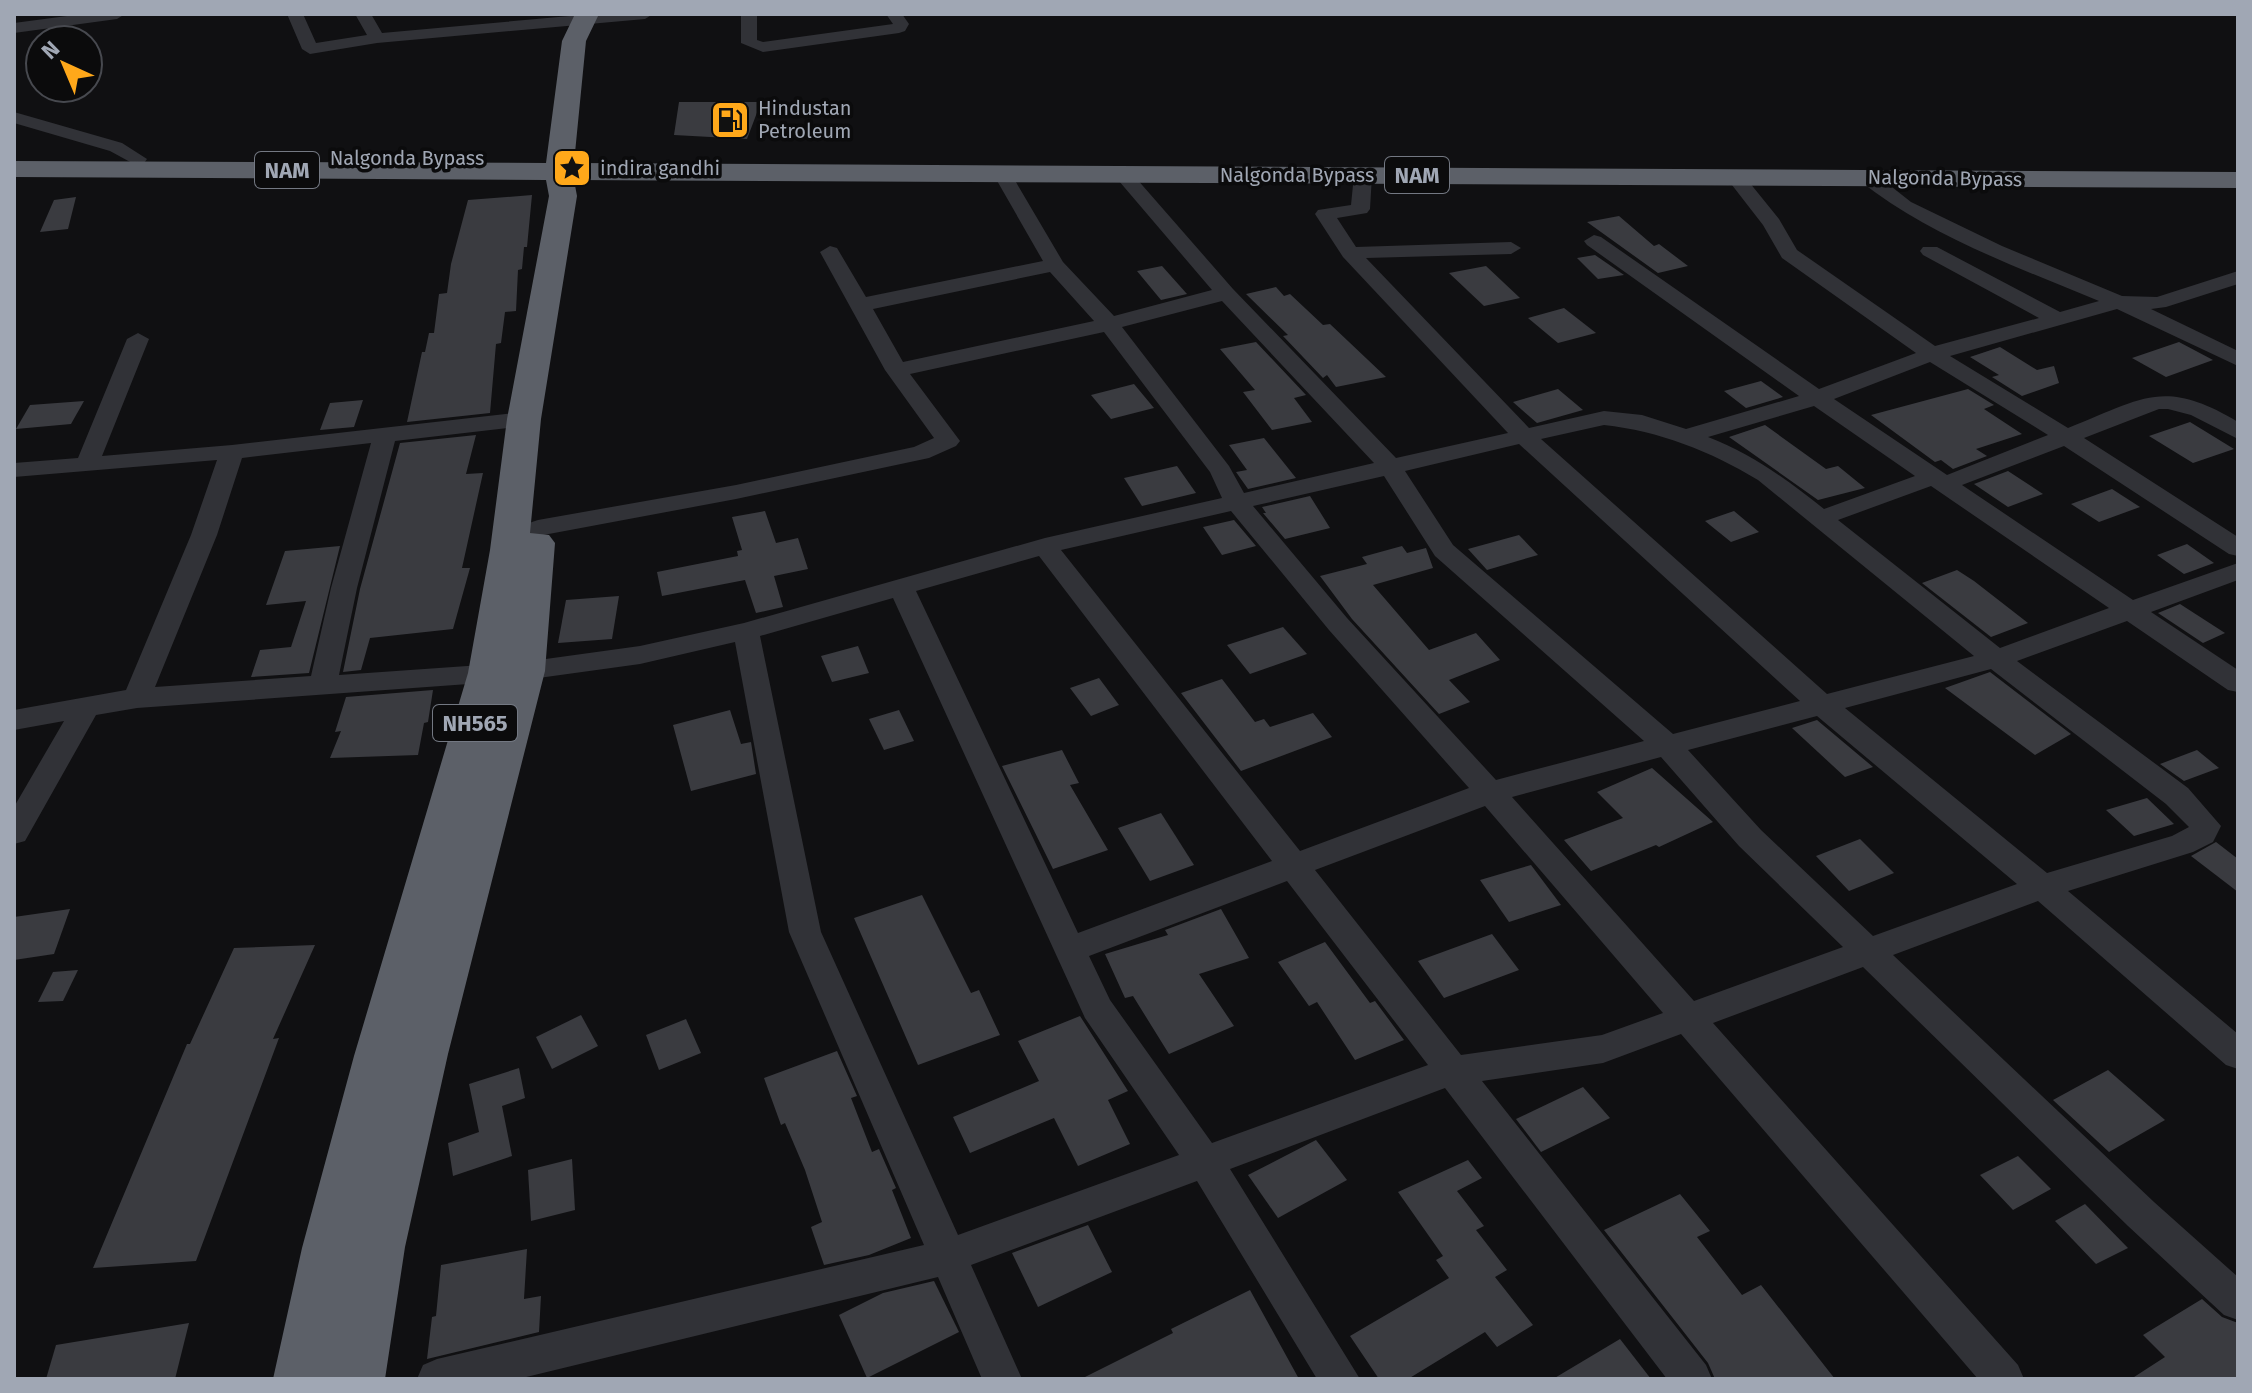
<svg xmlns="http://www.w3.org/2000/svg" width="2252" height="1393" font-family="'Fira Sans',sans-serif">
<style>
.building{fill:#3a3b40}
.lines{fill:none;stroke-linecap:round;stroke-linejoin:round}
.minor{fill:#313237;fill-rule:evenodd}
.highway{fill:#5c6068;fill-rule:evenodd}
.labels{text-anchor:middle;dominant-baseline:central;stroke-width:7;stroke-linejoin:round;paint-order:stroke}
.far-poi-label{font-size:20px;fill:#a0a7b4;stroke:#0b0b0c;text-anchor:start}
.far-street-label{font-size:20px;fill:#a0a7b4;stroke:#0b0b0c}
.shield{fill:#0b0b0c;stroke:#737882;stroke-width:2}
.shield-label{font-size:22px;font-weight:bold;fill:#a0a7b4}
</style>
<rect width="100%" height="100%" fill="#101012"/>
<g class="building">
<path d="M679,102H761L747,139L674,135Z"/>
<path d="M532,195L527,247H524L522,269L518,270L516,311L505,312L501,343L496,344L490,413L407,422L422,352H425L429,333H434L439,294L447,293L451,264L468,200Z"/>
<path d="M76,197L68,229L40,232L54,200Z"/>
<path d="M1619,216L1654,246L1659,244L1688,266L1658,273L1587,222Z"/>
<path d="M1595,255L1624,275L1598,279L1577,258Z"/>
<path d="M1162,266L1187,294L1161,300L1137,271Z"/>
<path d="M1486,266L1520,298L1484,306L1449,273Z"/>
<path d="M1276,287L1284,296L1290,294L1323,325L1330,324L1386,377L1336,387L1327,375L1323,378L1283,336L1288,335L1246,294Z"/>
<path d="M1564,308L1596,333L1558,343L1528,318Z"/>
<path d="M1256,342L1306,395L1294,398L1312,422L1272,430L1243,392L1255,390L1220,349Z"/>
<path d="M2179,342L2213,360L2166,377L2132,358Z"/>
<path d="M2000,347L2037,370L2054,366L2059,383L2022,396L1992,377L1999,375L1970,357Z"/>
<path d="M1761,381L1783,397L1746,408L1724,391Z"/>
<path d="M1134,384L1154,408L1111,419L1091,395Z"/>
<path d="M1558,389L1583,410L1537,423L1513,402Z"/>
<path d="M1968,389L1994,405L1984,409L2022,434L1976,449L1987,456L1953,469L1941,460L1935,462L1871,415Z"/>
<path d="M363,400L354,427L320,430L330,403Z"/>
<path d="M84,401L71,424L16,429L30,405Z"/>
<path d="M2190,422L2234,449L2193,463L2149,436Z"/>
<path d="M1765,425L1826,469L1838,466L1865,488L1818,500L1729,437Z"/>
<path d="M476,435L466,474L483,473L462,568H470L453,629L370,638L361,670L343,672L360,589L400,443Z"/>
<path d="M1264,438L1296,478L1248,489L1236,472L1247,470L1229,445Z"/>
<path d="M1177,466L1196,493L1142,506L1124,478Z"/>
<path d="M2008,471L2043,494L2008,507L1974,484Z"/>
<path d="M2112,489L2140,507L2099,522L2071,504Z"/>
<path d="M1310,496L1330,528L1285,539L1263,513H1266L1262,507Z"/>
<path d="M765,511L776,543L798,538L808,569L774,576L783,607L756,613L745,580L662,596L657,572L738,556L737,551L742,550L732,517Z"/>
<path d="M1734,511L1759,532L1731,542L1705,521Z"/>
<path d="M1234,520L1256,546L1222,555L1203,527Z"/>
<path d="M1519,535L1538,555L1487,570L1468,549Z"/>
<path d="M2187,544L2214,563L2184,574L2157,555Z"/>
<path d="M340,546L309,673L251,677L260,650L291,647L306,601L266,605L285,551Z"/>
<path d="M1402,546L1407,553L1426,548L1433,568L1373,585L1429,650L1476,633L1500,660L1449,680L1470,702L1439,714L1352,619L1320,576L1367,564L1362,557Z"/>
<path d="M1957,570L1974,581L2028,623L1991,637L1922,583Z"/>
<path d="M619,596L612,639L558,643L566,600Z"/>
<path d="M2180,604L2225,633L2203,643L2158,613Z"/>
<path d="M1283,627L1307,654L1250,674L1227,645Z"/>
<path d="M858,646L869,673L832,682L821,656Z"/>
<path d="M1990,672L2071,734L2035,755L1945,688Z"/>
<path d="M1099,678L1119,705L1091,716L1070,688Z"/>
<path d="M1222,679L1255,722L1264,719L1270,727L1313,713L1332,737L1241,771L1181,693Z"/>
<path d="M433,690L428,722L424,723L418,755L330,758L341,731L335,732L346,697Z"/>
<path d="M730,710L741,744L751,742L756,774L691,791L673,725Z"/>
<path d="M899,710L914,741L884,750L869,719Z"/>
<path d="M1817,720L1873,767L1845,777L1792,728Z"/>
<path d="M1062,750L1079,783L1070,785L1108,850L1053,869L1002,766Z"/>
<path d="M2197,750L2219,768L2184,781L2160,764Z"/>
<path d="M1652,768L1713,822L1659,847L1656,845L1591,871L1564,840L1623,818L1597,792Z"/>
<path d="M2147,798L2174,824L2134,836L2106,810Z"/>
<path d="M1161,813L1194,865L1150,881L1118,828Z"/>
<path d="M1860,839L1894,873L1849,891L1816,856Z"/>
<path d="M2216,842L2238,859V892L2191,856Z"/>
<path d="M1531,865L1561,905L1509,922L1480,880Z"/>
<path d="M922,895L971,993L979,990L1000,1035L918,1065L854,918Z"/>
<path d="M70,909L54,954L14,960V917Z"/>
<path d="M1221,909L1249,958L1199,974L1234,1026L1169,1054L1133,996L1125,998L1105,954L1168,935L1165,930Z"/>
<path d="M1492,934L1519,970L1444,998L1418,961Z"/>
<path d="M1325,942L1370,1003L1375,1001L1404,1040L1355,1060L1317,1002L1309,1006L1278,962Z"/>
<path d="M315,945L273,1039L279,1038L196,1261L93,1268L187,1044H190L234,948Z"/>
<path d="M78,970L63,1001L38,1002L53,972Z"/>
<path d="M581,1015L598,1046L552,1069L536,1037Z"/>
<path d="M1080,1016L1128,1091L1108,1100L1130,1144L1078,1166L1054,1118L970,1153L953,1117L1039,1081L1018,1041Z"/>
<path d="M686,1019L701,1053L659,1070L646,1035Z"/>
<path d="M837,1051L857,1096L851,1098L872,1152L879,1149L896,1188L892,1190L911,1238L869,1255L824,1265L811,1227L822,1222L805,1170L785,1123L781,1125L764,1078Z"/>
<path d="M519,1068L525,1098L502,1106L512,1156L453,1176L448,1143L479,1132L469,1084Z"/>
<path d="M2108,1070L2165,1120L2109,1152L2053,1100Z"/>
<path d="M1583,1087L1610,1118L1541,1152L1516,1119Z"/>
<path d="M1316,1140L1347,1180L1278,1218L1248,1175Z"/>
<path d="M2018,1156L2051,1189L2013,1210L1980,1175Z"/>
<path d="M572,1159L575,1210L531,1221L528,1170Z"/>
<path d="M1468,1160L1482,1178L1457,1191L1484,1226L1476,1230L1507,1270L1495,1277L1533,1325L1497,1347L1485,1332L1408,1379H1379L1350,1336L1449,1278L1436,1260L1443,1256L1398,1192Z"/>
<path d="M1680,1194L1710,1231L1697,1237L1742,1295L1761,1285L1835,1379H1715L1708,1363L1604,1230Z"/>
<path d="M2085,1204L2128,1248L2096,1264L2055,1221Z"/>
<path d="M1088,1225L1112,1272L1038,1307L1012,1253Z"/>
<path d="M527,1249L524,1299L541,1296L539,1332L427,1359L432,1317L436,1316L441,1265Z"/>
<path d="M934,1281L959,1332L867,1378L839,1315L883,1293Z"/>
<path d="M1250,1290L1299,1379H1081L1173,1333L1171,1329Z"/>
<path d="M2202,1299L2222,1317L2238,1323V1379H2131L2165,1357L2143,1335Z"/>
<path d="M189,1323L175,1379H46L56,1345Z"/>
<path d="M1620,1339L1651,1379H1553Z"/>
</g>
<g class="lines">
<g class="minor">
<path d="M82,14H125L117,19L14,33V23Z"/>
<path d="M287,14H303L316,43L367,35L355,14H371L382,33L592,14H653L645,19L377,43L310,54L302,49Z"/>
<path d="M741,14H757V40L763,42L893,24L886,14H902L909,24L905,31L899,33L763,52L741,43Z"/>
<path d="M14,112L122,143L147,159L144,163H132L110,151L14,123Z"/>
<path d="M1001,166L1010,172L1063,262L1114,316L1212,290L1113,174L1115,170H1129L1233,289L1396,458L1508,433L1343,257L1315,214L1318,210L1351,205L1354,175L1363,169L1372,175L1370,209L1367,213L1337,218L1356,247L1511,242L1521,248L1511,254L1366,258L1529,428L1604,411L1642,415L1686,429L1799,396L1587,245L1584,241L1594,235L1601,237L1819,389L1916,353L1782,258L1763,225L1725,176L1734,170L1741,172L1779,219L1797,250L1935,346L2039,318L1923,255L1920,251L1923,247H1937L2060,312L2099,301C2017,267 1930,236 1860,181L1858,177L1860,173H1874L1911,202L2002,246L2122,296L2157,297L2238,271V284L2166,307L2151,309L2238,351V366L2117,309L1950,356L2068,428C2142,399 2163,377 2238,422V439L2191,415L2168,409H2159L2084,438L2238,537V556L2229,554L2064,446L1962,485L2133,600L2238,563V580L2151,612L2238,670V692L2228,690L2127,621L2017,661L2188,788L2221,826L2213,842L2193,852L2068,891L2238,1034V1069L2226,1065L2038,901L1893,955L2154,1202L2238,1277V1320L2224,1315L2128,1226L1863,967L1713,1023L2018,1365L2024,1379H1978L1681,1034L1603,1063L1482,1081L1706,1365L1712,1379H1667L1445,1088L1230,1169L1360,1379H1317L1197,1181L971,1265L1022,1379H982L938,1277L518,1379H417L423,1365L437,1359L924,1245L789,932L735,642L640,664L524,680L137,708L96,715L25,841L14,844V807L64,721L14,730V710L126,690L191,535L217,460L14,477V463L78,458L127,339L138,333L149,339L102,456L232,445L524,412L532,414L535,419L532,424L524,426L395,441L357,588L339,675L524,662L640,646L744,623L1045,538L1222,498L1210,472L1104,332L910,374L960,441L956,446L929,458L736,499L538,536L529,533L526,528L529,523L538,520L736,485L914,447L934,438L885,370L820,252L830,246L837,248L866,297L1043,261L992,172ZM1050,272L1094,321L903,362L873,309ZM1222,301L1374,463L1244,493L1229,466L1122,327ZM1930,362L2048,435L1947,475L1834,399ZM1814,406L1915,476L1824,509C1786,479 1752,454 1708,437ZM1604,425C1659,431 1710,451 1758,480L1974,656L1827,694L1541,439ZM371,443L331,588L311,676L155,687L217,535L242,458ZM1519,444L1800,701L1673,734L1453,545L1405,471ZM1384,476L1435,556L1644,741L1496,780L1347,618L1253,506ZM1931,486L2109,608L2000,648L1838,520ZM1231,511L1329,630L1469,788L1300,851L1061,550ZM1039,556L1272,861L1078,933L916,591ZM893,598L1085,1018L1179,1155L958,1235L821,932L760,636ZM1991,669L2166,804L2189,827L2172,836L2047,873L1845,708ZM1817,716L2017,884L1873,936L1761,830L1688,750ZM1661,757L1739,846L1843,947L1694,1001L1512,797ZM1485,806L1663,1013L1602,1035L1461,1055L1315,870ZM1287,881L1428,1065L1212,1143L1110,1000L1089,956Z"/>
</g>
<path class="highway" d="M575,14H599L586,41L574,163L2238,172V188L574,180L577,196L541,419L530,533L549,535L555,543L545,671L448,1054L405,1247L385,1379H273L302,1248L354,1056L468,673L490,550L507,419L549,196L546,180L14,177V161L546,163L562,41Z"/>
</g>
<defs>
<symbol id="fuel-square" viewBox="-11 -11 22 22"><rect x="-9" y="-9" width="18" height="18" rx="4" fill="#ffa81a" stroke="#0b0b0c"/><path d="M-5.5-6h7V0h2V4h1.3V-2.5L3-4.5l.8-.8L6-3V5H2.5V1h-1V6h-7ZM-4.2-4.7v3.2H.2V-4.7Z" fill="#111"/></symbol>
<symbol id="sight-square" viewBox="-11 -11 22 22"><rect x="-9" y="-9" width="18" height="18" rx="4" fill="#ffa81a" stroke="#0b0b0c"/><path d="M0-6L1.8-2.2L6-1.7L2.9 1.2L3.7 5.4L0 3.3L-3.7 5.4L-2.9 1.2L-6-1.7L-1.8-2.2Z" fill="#111"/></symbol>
</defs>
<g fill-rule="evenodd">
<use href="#fuel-square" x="708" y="98" width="44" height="44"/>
<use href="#sight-square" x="550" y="146" width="44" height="44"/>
</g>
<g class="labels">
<g class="far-poi-label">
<text x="758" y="108">Hindustan<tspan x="758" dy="23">Petroleum</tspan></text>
<text x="600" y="168">indira gandhi</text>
</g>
<g class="far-street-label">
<text x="407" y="158">Nalgonda Bypass</text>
<text x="1297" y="175">Nalgonda Bypass</text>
<text transform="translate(1945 178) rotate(1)">Nalgonda Bypass</text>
</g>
<g class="shield">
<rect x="255" y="152" width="64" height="36" rx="6"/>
<rect x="1385" y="157" width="64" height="36" rx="6"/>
<rect x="433" y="705" width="84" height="36" rx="6"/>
</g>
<g class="shield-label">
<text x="287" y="170">NAM</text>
<text x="1417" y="175">NAM</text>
<text x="475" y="723">NH565</text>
</g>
</g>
<rect width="2252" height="1393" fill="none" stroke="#a0a7b4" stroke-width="32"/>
<g transform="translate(64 64) rotate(316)"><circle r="38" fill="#0b0b0c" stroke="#47494f" stroke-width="2"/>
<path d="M0-6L14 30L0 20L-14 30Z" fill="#ffa81a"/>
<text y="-12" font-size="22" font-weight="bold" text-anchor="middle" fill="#a0a7b4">N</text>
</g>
</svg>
